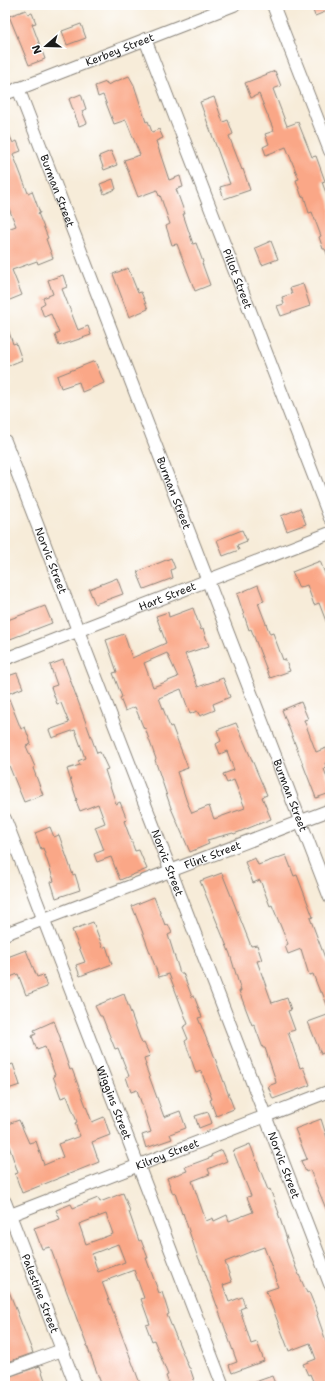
<svg xmlns="http://www.w3.org/2000/svg" width="335" height="1391" font-family="'Shantell Sans',sans-serif">
<style>
.building{fill:#faa787;fill-rule:evenodd}
.lines{fill:none;stroke-linecap:round;stroke-linejoin:round}
.minor-casing{stroke:#8a847a;stroke-width:14}
.minor{stroke:#fff;stroke-width:12}
.labels{text-anchor:middle;dominant-baseline:central;stroke-width:3;stroke-linejoin:round;paint-order:stroke}
.street-label{font-size:11px;fill:#1c1c1c;stroke:#fff}
</style>
<rect width="100%" height="100%" fill="#fff"/>
<filter id="ink" filterUnits="userSpaceOnUse"><feTurbulence type="fractalNoise" baseFrequency=".025" numOctaves="2"/><feDisplacementMap in="SourceGraphic" scale="8" xChannelSelector="R" yChannelSelector="G"/><feConvolveMatrix kernelMatrix="1 2 1 2 8 2 1 2 1" color-interpolation-filters="sRGB"/></filter>
<filter id="wash" filterUnits="userSpaceOnUse"><feTurbulence type="fractalNoise" baseFrequency=".012" numOctaves="4" result="noise"/><feDisplacementMap in="SourceGraphic" scale="16" xChannelSelector="R" yChannelSelector="G"/><feGaussianBlur stdDeviation="0.9" result="paint"/><feColorMatrix in="noise" values="0 0 0 0 0 0 0 0 0 0 0 0 0 0 0 0 0 1.4 0 .05"/><feComposite in="paint" operator="in"/></filter>
<g filter="url(#wash)">
<rect width="100%" height="100%" fill="#f7ecd9"/>
<g id="blocks">
<g class="building">
<path d="M311,5H330V10L315,16Z"/>
<path d="M26,10L28,14L32,13L36,23L32,24L45,59L29,65L9,16Z"/>
<path d="M81,24L86,38L67,45L62,31Z"/>
<path d="M275,71L281,86L273,89L287,126L298,122L312,157L316,156L325,181L322,182L330,204V259H329L325,249H323L319,237L321,236L312,212L309,213L304,196L302,197L296,180L299,179L286,147L266,155L263,147L269,144L265,134L274,131L259,94L251,98L245,83Z"/>
<path d="M129,76L134,85L146,122L148,121L152,132L159,129L163,138L156,141L169,180L180,176L183,187L176,189L185,214H183L193,244L196,243L203,262L202,263L210,285L195,291L177,244L172,245L166,226L170,224L160,195L159,196L157,190L138,197L124,160L140,155L126,120L114,124L103,95L98,97L95,86L106,82L107,85Z"/>
<path d="M81,94L86,109L82,111L87,123L79,126L69,99Z"/>
<path d="M214,97L223,122L228,120L233,134L229,136L242,170L243,169L250,190L224,199L220,187L230,184L200,102Z"/>
<path d="M5,125L13,143L17,141L21,151L13,154L28,193L32,191L40,213H38L48,238L46,239L53,258L38,264L37,261L12,270L22,295L5,302V230L16,226L8,206L10,205L5,190Z"/>
<path d="M111,151L117,165L104,170L99,156Z"/>
<path d="M113,179L116,189L104,194L100,184Z"/>
<path d="M271,241L278,259L262,265L255,248Z"/>
<path d="M128,268L138,293L141,292L148,309L129,317L113,274Z"/>
<path d="M63,275L67,287L62,289L78,330L88,326L91,335L59,346L55,335L59,333L51,314L44,317L40,306L45,303L43,298L53,294L48,280Z"/>
<path d="M303,284L310,306L281,316L277,306L284,304L282,297L292,294L290,288Z"/>
<path d="M7,326L13,344L16,343L22,360L5,367V327Z"/>
<path d="M95,361L104,383L82,392L79,382L61,388L57,376Z"/>
<path d="M300,508L306,524L287,531L281,516Z"/>
<path d="M242,530L247,541L237,545L239,550L223,556L217,540Z"/>
<path d="M171,558L175,568L171,570L173,578L144,589L137,572Z"/>
<path d="M320,561L330,586L329,629L319,603L314,605L307,585L299,588L292,572Z"/>
<path d="M117,578L123,594L95,604L89,589Z"/>
<path d="M258,585L264,601L258,603L270,634L273,633L283,660L285,659L290,671L270,678L251,629L249,630L237,594Z"/>
<path d="M45,606L52,623L5,641V621Z"/>
<path d="M193,608L201,630L203,629L209,646L185,654L198,687L223,678L230,697L213,704L215,710L200,716L197,711L190,714L181,689L159,698L170,727L172,726L188,768L177,772L187,802L192,813L209,806L214,819L245,808L234,780L227,783L223,774L234,770L227,751L220,754L216,744L221,741L217,730L236,723L267,795L262,797L271,819L234,834L233,833L207,840L209,844L190,852L171,808L155,760L156,759L145,728L144,729L135,707L125,711L120,698L122,697L113,673L117,672L106,640L124,634L132,658L166,643L156,616L168,612L169,617ZM167,653L178,677L153,687L144,663Z"/>
<path d="M63,660L97,753L100,752L108,769L105,770L116,804L120,802L127,820L124,821L135,851L139,850L147,869L120,880L111,857L97,862L94,854L104,850L95,827L105,823L98,804L80,811L76,801L77,800L67,769L80,765L78,761L85,758L75,730L52,738L49,730L69,723L61,703L57,704L51,687L57,685L50,665Z"/>
<path d="M17,673L23,688L7,694L21,729L25,727L31,744L26,746L35,767L33,768L43,795L24,802L5,756V677Z"/>
<path d="M301,702L308,719L304,720L316,752L326,748L330,758V761L325,763L327,768L324,769L330,785V793L316,798L282,710Z"/>
<path d="M50,827L54,837L59,835L73,875L75,874L80,890L56,898L51,882L54,881L43,848L41,849L35,833Z"/>
<path d="M286,855L294,876L297,875L313,917L310,918L330,971V1010H329L322,992H320L313,974L309,975L301,949L288,954L285,946L288,944L272,905L270,906L260,880L253,883L245,862L255,858L258,865Z"/>
<path d="M222,873L251,946L257,945L262,960L257,961L272,1003L287,998L291,1010L288,1011L295,1030L288,1032L300,1068L303,1067L310,1085L273,1099L268,1086L276,1083L275,1078L265,1048H263L254,1024L252,1025L239,991H241L230,954L200,881Z"/>
<path d="M154,897L165,925L168,924L172,933L168,935L180,973H183L192,997L194,996L202,1017L198,1018L209,1045H210L234,1109L216,1116L210,1100L212,1099L201,1071L196,1073L185,1041L188,1039L183,1027L188,1024L169,974L159,977L141,928L132,906Z"/>
<path d="M93,922L103,948L106,946L112,964L80,976L76,965L85,962L72,930Z"/>
<path d="M26,950L37,977L43,975L47,987L26,995L18,974L5,979V958Z"/>
<path d="M124,994L142,1044L144,1043L150,1056L144,1058L146,1065H145L164,1117L180,1111L186,1128L170,1134L172,1139L146,1148L142,1135L151,1132L137,1090L131,1092L126,1077L129,1076L118,1048L115,1049L102,1016H100L95,1006Z"/>
<path d="M330,1014V1050L321,1054L308,1022Z"/>
<path d="M54,1021L61,1040L60,1041L70,1070L72,1069L92,1122L104,1117L110,1135L92,1142L99,1162L22,1193L15,1174L18,1173L8,1143L5,1145V1125L19,1120L29,1143L36,1141L44,1165L63,1157L58,1144L80,1136L75,1123L77,1122L67,1096L61,1098L53,1076L55,1075L45,1047L37,1050L32,1036L36,1034L34,1030Z"/>
<path d="M13,1064L20,1085L5,1090V1067Z"/>
<path d="M208,1112L212,1123L199,1128L195,1116Z"/>
<path d="M321,1119L330,1147V1163L326,1164L330,1174L329,1216L310,1170L306,1172L301,1161L307,1159L295,1129Z"/>
<path d="M250,1144L268,1190L270,1189L279,1213H278L287,1239L286,1240L296,1268L307,1293L309,1292L318,1314L317,1315L330,1353V1386H315L310,1374L308,1375L303,1364L316,1359L310,1343L289,1351L266,1291L278,1287L276,1282L277,1281L264,1247L250,1252L225,1262L232,1282L223,1285L229,1302L242,1297L245,1307L240,1309L251,1344L257,1342L264,1361L232,1373L229,1365L237,1362L202,1264H201L196,1252L183,1213L182,1214L175,1193L173,1194L167,1178L187,1171L185,1167L212,1157L211,1155L222,1150L227,1161L208,1169L210,1174L192,1181L206,1221L213,1218L214,1221L227,1215L229,1221L253,1212L247,1197L251,1196L233,1151Z"/>
<path d="M123,1193L130,1211L129,1212L139,1241L141,1240L148,1258H146L159,1293L162,1292L169,1314L167,1315L189,1368H190L195,1383L187,1386H170L166,1376L168,1375L154,1340L152,1341L146,1325L150,1324L141,1299L144,1298L134,1270L102,1282L141,1386H102L50,1247L42,1249L34,1228L60,1219L56,1210L71,1204L73,1208L98,1198L100,1202ZM106,1214L113,1234L86,1244L79,1224ZM118,1244L125,1262L98,1272L92,1254Z"/>
<path d="M5,1281L33,1353L5,1363Z"/>
<path d="M40,1366L47,1386H7L5,1378Z"/>
<path d="M272,1376L276,1386H247V1385Z"/>
</g>
</g>
</g>
<g filter="url(#ink)">
<use href="#blocks" fill-opacity="0" stroke="#8a847a" stroke-width="1"/>
<g class="lines">
<defs>
<g id="minor">
<path d="M273,5L330,151"/>
<path id="s1" d="M145,39L330,518"/>
<path id="s2" d="M18,88L330,898"/>
<path id="s3" d="M5,94L234,5"/>
<path id="s4" d="M5,441L330,1284"/>
<path id="s5" d="M5,659L330,533"/>
<path id="s6" d="M5,819L223,1386"/>
<path id="s7" d="M5,934L330,810"/>
<path id="s8" d="M5,1202L76,1386"/>
<path id="s9" d="M5,1217L330,1091"/>
<path d="M5,1371L62,1350"/>
</g>
</defs>
<use href="#minor" class="minor-casing"/>
<use href="#minor" class="minor"/>
</g>
</g>
<g class="labels">
<g class="street-label">
<text stroke="none"><textPath href="#s3" startOffset="123">Kerbey Street</textPath></text>
<text stroke="none"><textPath href="#s2" startOffset="110">Burman Street</textPath></text>
<text stroke="none"><textPath href="#s1" startOffset="257">Pillot Street</textPath></text>
<text stroke="none"><textPath href="#s2" startOffset="434">Burman Street</textPath></text>
<text stroke="none"><textPath href="#s4" startOffset="128">Norvic Street</textPath></text>
<text stroke="none"><textPath href="#s5" startOffset="174">Hart Street</textPath></text>
<text stroke="none"><textPath href="#s2" startOffset="758">Burman Street</textPath></text>
<text stroke="none"><textPath href="#s7" startOffset="222">Flint Street</textPath></text>
<text stroke="none"><textPath href="#s4" startOffset="452">Norvic Street</textPath></text>
<text stroke="none"><textPath href="#s6" startOffset="304">Wiggins Street</textPath></text>
<text stroke="none"><textPath href="#s9" startOffset="174">Kilroy Street</textPath></text>
<text stroke="none"><textPath href="#s4" startOffset="776">Norvic Street</textPath></text>
<text stroke="none"><textPath href="#s8" startOffset="98">Palestine Street</textPath></text>
</g>
</g>
<rect width="335" height="1391" fill="none" stroke="#fff" stroke-width="20"/>
<g transform="translate(46 46) rotate(250)" stroke="#ffffff" stroke-width="3" paint-order="stroke">
<path d="M0-3L7 15L0 10L-7 15Z" fill="#1c1c1c"/>
<text y="-6" font-size="11" font-weight="bold" text-anchor="middle" fill="#1c1c1c">N</text>
</g>
</svg>
